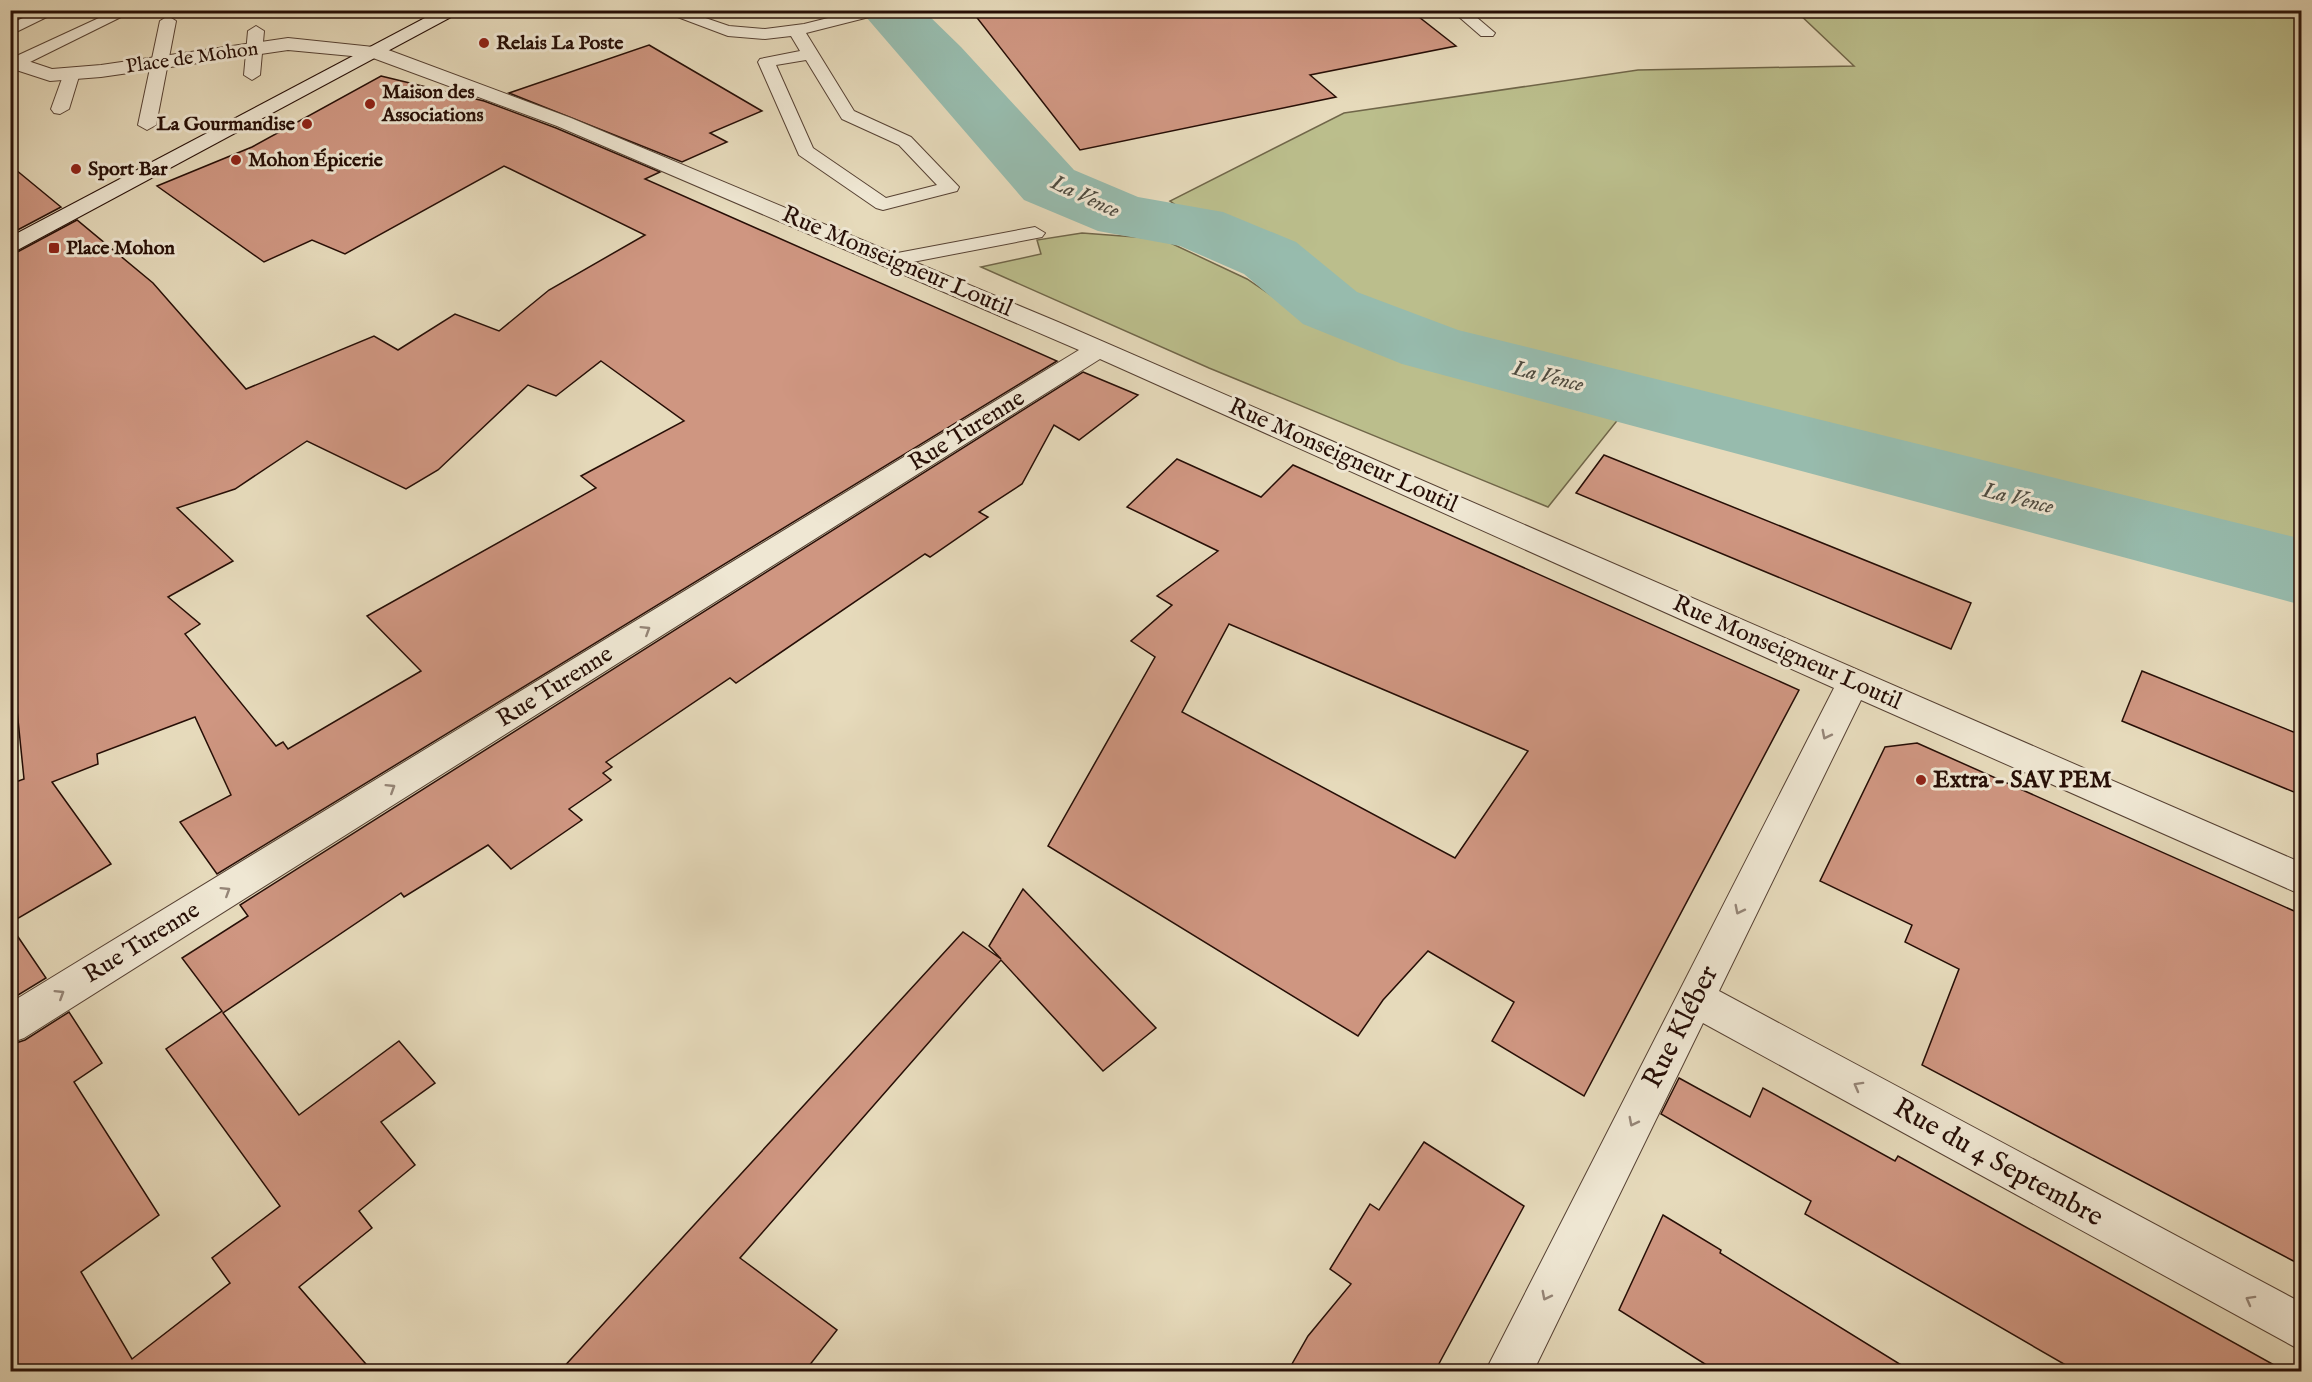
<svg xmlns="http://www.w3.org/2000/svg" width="2312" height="1382" font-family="'IM FELL English',serif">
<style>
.green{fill:#bbbe8c;stroke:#706649;stroke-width:1.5}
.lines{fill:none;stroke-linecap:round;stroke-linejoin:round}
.river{fill:#97bbad;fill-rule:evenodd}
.building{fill:#cf9681;stroke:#260e06;stroke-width:1.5;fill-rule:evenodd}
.lane-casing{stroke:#564133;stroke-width:2}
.street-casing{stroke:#564133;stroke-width:2}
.secondary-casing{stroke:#260e06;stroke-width:2}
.lane{fill:#efe7d3;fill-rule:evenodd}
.street{fill:#efe7d3;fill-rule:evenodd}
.secondary{fill:#efe7d3;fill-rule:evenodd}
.oneway{stroke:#958577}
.poi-dot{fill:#8f2418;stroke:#efe7d3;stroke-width:2}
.labels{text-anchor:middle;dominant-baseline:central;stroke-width:6;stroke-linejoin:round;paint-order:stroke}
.far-poi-label{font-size:20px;font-weight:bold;fill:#260e06;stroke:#efe7d3;text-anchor:start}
.far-street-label{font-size:20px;fill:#260e06;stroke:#efe7d3}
.far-water-label{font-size:22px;font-style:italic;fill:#4e4b40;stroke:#efe7d3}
.street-label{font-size:24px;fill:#260e06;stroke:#efe7d3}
.poi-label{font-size:24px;font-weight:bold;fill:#260e06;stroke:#efe7d3;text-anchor:start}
.near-street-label{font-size:28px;fill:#260e06;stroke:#efe7d3}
</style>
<rect width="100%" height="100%" fill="#e6dabb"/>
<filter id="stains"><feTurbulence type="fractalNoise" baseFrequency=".00333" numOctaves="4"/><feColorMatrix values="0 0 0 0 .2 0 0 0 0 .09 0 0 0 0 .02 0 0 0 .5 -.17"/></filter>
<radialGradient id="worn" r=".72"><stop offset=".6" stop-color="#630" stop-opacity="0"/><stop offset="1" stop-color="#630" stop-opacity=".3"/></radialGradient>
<g class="green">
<path d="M1796,11H2301V599L1335,316L1170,201L1344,113L1638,70L1854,66Z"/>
<path d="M1082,233L1162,239L1247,279L1309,321L1399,361L1620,417L1548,507L1209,368L981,267L1041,254L1037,240Z"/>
</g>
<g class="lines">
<path class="river" d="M860,10H923L961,47L1074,170L1138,197L1223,212L1296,242L1357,292L1458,330L2302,539V605L1402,364L1303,324L1244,274L1180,246L1098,231L1024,200Z"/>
</g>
<g class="building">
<path d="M971,10H1410L1456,46L1310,75L1336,97L1080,150Z"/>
<path d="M649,45L762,111L710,133L727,142L682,162L509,93Z"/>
<path d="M381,76L484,101L556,128L660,172L645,179L1057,361L217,874L180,822L231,795L195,717L97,754L98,764L52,782L111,864L10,923V784L24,779L10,641V256L77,220L153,283L246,389L374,336L398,350L455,314L499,331L549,290L645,235L504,166L345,254L312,240L264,262L157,186L252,147ZM601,361L684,421L581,476L596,488L367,616L421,671L288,749L283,742L276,746L185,634L200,624L168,597L233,561L177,508L235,489L307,441L406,489L438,470L528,385L556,396Z"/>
<path d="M10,165L61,207L10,234Z"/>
<path d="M1083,372L1138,395L1079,440L1054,425L1022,484L979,512L988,517L930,557L925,554L736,683L730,678L606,762L612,767L603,773L611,780L569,809L582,820L511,869L488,845L404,897L401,893L223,1013L299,1115L399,1041L435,1083L381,1122L415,1165L359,1211L372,1228L299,1287L372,1371H10V1045L25,1040L69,1012L102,1063L74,1082L159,1215L81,1272L132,1359L230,1283L212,1258L280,1206L166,1049L222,1011L182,958L248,916L240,905Z"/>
<path d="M1604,455L1971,603L1951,649L1576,493Z"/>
<path d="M1177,459L1261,497L1293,465L1799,690L1584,1096L1492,1041L1514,1002L1428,951L1383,1000L1358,1036L1048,846L1155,657L1131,641L1172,605L1157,596L1218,551L1127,507ZM1229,624L1528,751L1455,858L1182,712Z"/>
<path d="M2142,671L2301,735V795L2122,721Z"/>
<path d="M1917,743L2301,914V1265L1922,1065L1959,969L1905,942L1912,925L1820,881L1885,747Z"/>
<path d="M1023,889L1156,1028L1103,1071L1001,960L740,1258L837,1330L805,1371H560L963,932L1001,959L989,946Z"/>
<path d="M10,925L46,978L10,1000Z"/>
<path d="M1679,1078L1750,1117L1763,1088L1895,1161L1898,1156L2285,1371H2076L1805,1214L1811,1201L1661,1114Z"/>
<path d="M1424,1142L1524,1206L1435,1371H1288L1308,1336L1351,1284L1330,1269L1370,1204L1379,1210Z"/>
<path d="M1663,1215L1721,1250L1720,1253L1911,1371H1716L1619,1310Z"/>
</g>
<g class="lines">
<defs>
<g id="lane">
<path d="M40,10H61L10,35V24Z"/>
<path d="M659,10H682L729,26L765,29L804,24L860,10H887L885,13L806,33L854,111L911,137L959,187L957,191L883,210L876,208L799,155L758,62L760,59L800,51L791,36L765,39L728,36ZM806,60L842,119L899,145L937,185L886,198L813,148L776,65Z"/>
<path d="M1451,10H1468L1495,33L1493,36H1481Z"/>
<path d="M114,11H124L127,14L22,66L10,67V59Z"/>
<path d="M168,16L176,21L156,125L147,130L138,125L160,21Z"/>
<path d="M256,26L264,31L260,75L252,80L244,75L248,31Z"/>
<path d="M72,68L80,73L69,109L60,114L54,113L51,109L64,73Z"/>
<path d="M1035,227L1045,233L1042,237L892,266L882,260L892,254Z"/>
</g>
<path id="street" d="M288,38L383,48L571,118L1058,322L2302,863V895L1861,700L1719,991L2302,1303V1351L1703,1023L1533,1372H1485L1834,688L1100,359L24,1038L10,1043V1003L1079,350L557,126L373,58L288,50L101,77L50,81L10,68V55L52,69L101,65Z"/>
<path id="secondary" d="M440,10H464L10,254V237Z"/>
</defs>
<use href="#lane" class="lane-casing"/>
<use href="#street" class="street-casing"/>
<use href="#secondary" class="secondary-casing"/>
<use href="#lane" class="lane"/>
<use href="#street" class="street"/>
<use href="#secondary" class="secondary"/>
</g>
<defs><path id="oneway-chevron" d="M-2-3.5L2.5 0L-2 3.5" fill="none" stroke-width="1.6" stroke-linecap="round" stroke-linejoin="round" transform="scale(1.5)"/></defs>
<g class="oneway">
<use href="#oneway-chevron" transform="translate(646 630) rotate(-32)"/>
<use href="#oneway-chevron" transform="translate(1826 735) rotate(117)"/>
<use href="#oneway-chevron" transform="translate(391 788) rotate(-32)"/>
<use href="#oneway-chevron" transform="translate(226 891) rotate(-32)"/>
<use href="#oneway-chevron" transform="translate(1739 910) rotate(117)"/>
<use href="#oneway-chevron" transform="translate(60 994) rotate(-32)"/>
<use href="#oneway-chevron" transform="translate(1858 1086) rotate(-151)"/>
<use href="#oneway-chevron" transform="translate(1633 1122) rotate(117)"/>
<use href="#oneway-chevron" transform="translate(1546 1296) rotate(117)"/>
<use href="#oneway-chevron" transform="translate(2250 1300) rotate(-151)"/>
</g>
<g class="poi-dot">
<circle cx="484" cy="43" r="6"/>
<circle cx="370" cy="104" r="6"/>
<circle cx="307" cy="124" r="6"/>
<circle cx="236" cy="160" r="6"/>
<circle cx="76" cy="169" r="6"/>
<rect x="48" y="242" width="12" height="12" rx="3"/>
<circle cx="1921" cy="780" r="6"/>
</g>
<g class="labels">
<g class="far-poi-label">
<text x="496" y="43">Relais La Poste</text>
<text x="382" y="92">Maison des<tspan x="382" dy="23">Associations</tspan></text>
<text x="295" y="124" text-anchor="end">La Gourmandise</text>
<text x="248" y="160">Mohon Épicerie</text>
<text x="88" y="169">Sport Bar</text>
<text x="66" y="248">Place Mohon</text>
</g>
<g class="far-street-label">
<text transform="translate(192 58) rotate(-8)">Place de Mohon</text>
</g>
<g class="far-water-label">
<text transform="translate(1085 197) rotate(25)">La Vence</text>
<text transform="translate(1548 377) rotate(14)">La Vence</text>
<text transform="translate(2018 499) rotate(14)">La Vence</text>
</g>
<g class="street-label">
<text transform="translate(897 262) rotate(23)">Rue Monseigneur Loutil</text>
<text transform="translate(967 431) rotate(-32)">Rue Turenne</text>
<text transform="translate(1343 456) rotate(24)">Rue Monseigneur Loutil</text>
<text transform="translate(1787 653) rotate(24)">Rue Monseigneur Loutil</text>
<text transform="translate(555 687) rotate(-32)">Rue Turenne</text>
<text transform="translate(142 943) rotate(-32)">Rue Turenne</text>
</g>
<g class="poi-label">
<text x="1933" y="780">Extra - SAV PEM</text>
</g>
<g class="near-street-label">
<text transform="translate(1681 1027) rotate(-63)">Rue Kléber</text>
<text transform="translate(1998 1163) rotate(29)">Rue du 4 Septembre</text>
</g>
</g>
<rect width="2312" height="1382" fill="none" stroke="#e6dabb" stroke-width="36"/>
<rect x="12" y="12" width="2288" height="1358" fill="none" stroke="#260e06" stroke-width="3"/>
<rect x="18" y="18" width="2276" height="1346" fill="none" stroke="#260e06" stroke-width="1.5"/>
<rect width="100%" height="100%" filter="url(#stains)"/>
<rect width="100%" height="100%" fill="url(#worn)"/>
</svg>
